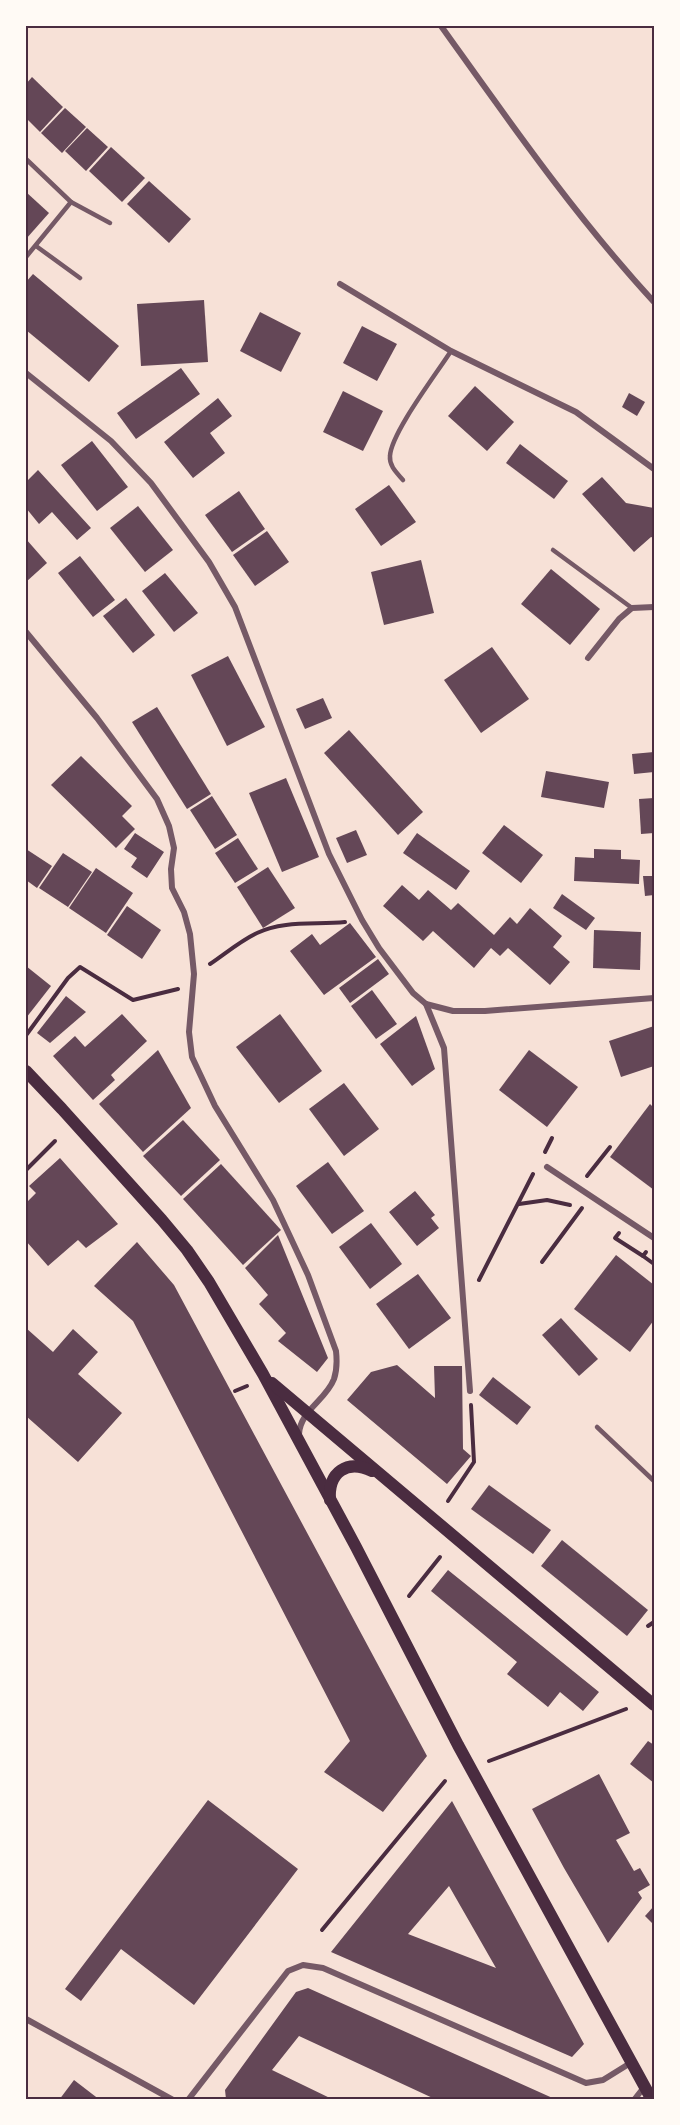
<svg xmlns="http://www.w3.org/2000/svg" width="680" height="2125" font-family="'Fira Sans',sans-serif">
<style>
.building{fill:#644757;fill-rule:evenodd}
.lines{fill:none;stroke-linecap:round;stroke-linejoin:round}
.path{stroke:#4a2c40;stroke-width:4}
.service{stroke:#755966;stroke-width:4.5}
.minor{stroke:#755966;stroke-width:6}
.secondary{stroke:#4a2c40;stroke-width:12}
.neatline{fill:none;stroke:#4a2c40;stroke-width:2}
</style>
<rect width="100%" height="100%" fill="#f7e1d7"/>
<g class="building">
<path d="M32,77L63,107L40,132L26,118V84Z"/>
<path d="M65,108L86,127L62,153L41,133Z"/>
<path d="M87,128L108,147L86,171L65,151Z"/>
<path d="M111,147L145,178L122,202L89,171Z"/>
<path d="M149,181L191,219L169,243L127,204Z"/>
<path d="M26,192L49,213L26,239Z"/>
<path d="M33,274L119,346L89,382L26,330V282Z"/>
<path d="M204,300L208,362L141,366L137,304Z"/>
<path d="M260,312L301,333L281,372L240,351Z"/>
<path d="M362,326L397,344L377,381L343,363Z"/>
<path d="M181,368L200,394L136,439L117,413Z"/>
<path d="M475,386L514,422L487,451L448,416Z"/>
<path d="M343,391L383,411L363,451L323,432Z"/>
<path d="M629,393L645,402L637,416L622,407Z"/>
<path d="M218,398L232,416L210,433L225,453L193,478L164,442Z"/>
<path d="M92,441L128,487L97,511L61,465Z"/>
<path d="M520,444L568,481L554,499L506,463Z"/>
<path d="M38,470L91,528L77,540L52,512L39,524L26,508V482Z"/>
<path d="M602,477L626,503L654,508V538L651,537L634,552L582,494Z"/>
<path d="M389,485L416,522L381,546L355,509Z"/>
<path d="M239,491L265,529L232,552L205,515Z"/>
<path d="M138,506L173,550L145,572L110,528Z"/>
<path d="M267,531L289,562L255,586L233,555Z"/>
<path d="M26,539L47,563L26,582Z"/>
<path d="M80,556L115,600L93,617L58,573Z"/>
<path d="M421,560L434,613L384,625L371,572Z"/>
<path d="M551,569L600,609L570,645L521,604Z"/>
<path d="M165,573L198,613L174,632L142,591Z"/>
<path d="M126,598L155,635L133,653L103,616Z"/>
<path d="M492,647L529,699L481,733L444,680Z"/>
<path d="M228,656L265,727L227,746L191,675Z"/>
<path d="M323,698L332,718L305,729L296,709Z"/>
<path d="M157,707L211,794L187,809L132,722Z"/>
<path d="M349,730L423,812L398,835L324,753Z"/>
<path d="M654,752V772L634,774L632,754Z"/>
<path d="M81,756L132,806L122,816L135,829L116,848L51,785Z"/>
<path d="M546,771L609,782L604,808L541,797Z"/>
<path d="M286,778L319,857L282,872L249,793Z"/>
<path d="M212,796L237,835L215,849L190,810Z"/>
<path d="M654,798V833L641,834L639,799Z"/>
<path d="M504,825L543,855L521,883L482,853Z"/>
<path d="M356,830L367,855L347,863L336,838Z"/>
<path d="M135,833L164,852L147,878L131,867L137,858L124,849Z"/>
<path d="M417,833L470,871L456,890L403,853Z"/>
<path d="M238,838L258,869L235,883L215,853Z"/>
<path d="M26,849L52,866L37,888L26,880Z"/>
<path d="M594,849L621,850V859L640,860L639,884L574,881L575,857L594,858Z"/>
<path d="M63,853L92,872L68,907L39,888Z"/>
<path d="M268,867L295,908L263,928L237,887Z"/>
<path d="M96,868L133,893L106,933L69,908Z"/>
<path d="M643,876H654V895L645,896Z"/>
<path d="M402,885L419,900L428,890L451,910L458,903L494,935L510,917L517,924L530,908L562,936L553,947L570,962L550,985L508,948L500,956L491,948L474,968L433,931L423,941L383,906Z"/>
<path d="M562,894L595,918L586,930L553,908Z"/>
<path d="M127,906L161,930L142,959L107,935Z"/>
<path d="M350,923L376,957L324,995L290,951L312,934L320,945Z"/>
<path d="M594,930L641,932L640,970L593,968Z"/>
<path d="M378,959L389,974L350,1003L339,988Z"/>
<path d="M26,966L51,986L26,1018Z"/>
<path d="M372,990L397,1024L376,1039L351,1006Z"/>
<path d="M66,996L86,1012L50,1043L37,1033Z"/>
<path d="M122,1014L147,1041L111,1075L115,1080L93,1100L53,1056L75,1036L85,1047Z"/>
<path d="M280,1014L322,1071L279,1103L236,1047Z"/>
<path d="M416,1016L435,1069L412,1086L380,1044Z"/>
<path d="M654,1026V1066L621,1077L609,1041Z"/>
<path d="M158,1050L191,1108L143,1152L99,1104Z"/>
<path d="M529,1050L578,1087L547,1127L499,1090Z"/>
<path d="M344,1083L379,1129L344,1156L309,1109Z"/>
<path d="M650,1104L654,1108V1190L610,1157Z"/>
<path d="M183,1120L220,1160L181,1196L143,1156Z"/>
<path d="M60,1158L118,1224L86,1248L78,1240L48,1266L26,1241V1203L36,1193L29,1186Z"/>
<path d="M328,1162L364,1211L332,1234L296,1186Z"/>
<path d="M221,1164L281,1230L243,1265L183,1199Z"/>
<path d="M415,1191L435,1215L431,1218L439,1228L417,1246L389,1212Z"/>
<path d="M371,1223L402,1264L370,1289L339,1247Z"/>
<path d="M278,1235L328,1358L317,1372L278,1341L286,1333L259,1304L268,1295L245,1268Z"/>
<path d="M137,1242L174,1285L427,1756L383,1812L324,1772L350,1741L133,1321L94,1286Z"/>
<path d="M616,1255L654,1285V1320L630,1352L574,1309Z"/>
<path d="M418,1274L451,1318L409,1349L376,1304Z"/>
<path d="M561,1318L598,1359L579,1376L542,1335Z"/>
<path d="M26,1328L53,1352L73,1329L98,1352L78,1374L122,1413L78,1462L26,1416Z"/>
<path d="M397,1365L435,1398L434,1366H462L463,1449L471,1456L447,1484L347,1400L371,1372Z"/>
<path d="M493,1377L531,1407L517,1425L479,1395Z"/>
<path d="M489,1485L551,1530L533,1554L471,1509Z"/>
<path d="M562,1540L648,1610L627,1636L541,1566Z"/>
<path d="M448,1570L599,1692L583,1711L560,1692L548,1707L507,1674L517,1662L431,1591Z"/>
<path d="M648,1741L654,1745V1783L630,1764Z"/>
<path d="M599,1774L630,1833L616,1840L634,1871L640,1868L650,1885L638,1892L642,1898L608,1943L564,1868L532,1809Z"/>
<path d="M208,1800L298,1869L194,2005L121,1949L81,2001L65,1989Z"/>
<path d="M452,1801L584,2044L572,2057L331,1952ZM449,1886L496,1968L408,1934Z"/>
<path d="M654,1906V1925L645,1916Z"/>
<path d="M308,1988L557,2100H437L299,2036L272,2070L334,2100L226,2099L225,2090L296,1992Z"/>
<path d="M74,2080L100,2100H59Z"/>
</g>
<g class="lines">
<g class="path">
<path d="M210,964C225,954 240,941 257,933C283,920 316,925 345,922"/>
<path d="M27,1034L68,978L80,967L133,1000L178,989"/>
<path d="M545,1152L552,1138"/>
<path d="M26,1170L55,1141"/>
<path d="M587,1176L610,1147"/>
<path d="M519,1204L547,1200L570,1205"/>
<path d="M619,1233L615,1238L643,1256L646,1252"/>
<path d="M643,1256L654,1264"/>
<path d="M542,1262L582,1208"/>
<path d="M479,1280L533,1174"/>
<path d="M235,1391L247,1386"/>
<path d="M448,1501L474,1462L471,1405"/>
<path d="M409,1596L440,1557"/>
<path d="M648,1626L654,1622"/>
<path d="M489,1761L626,1709"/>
<path d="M322,1930L445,1781"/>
</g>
<g class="service">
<path d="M26,159L71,202L26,257"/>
<path d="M71,202L110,223"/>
<path d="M36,246L80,278"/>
<path d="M403,480C397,473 389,466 390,456C391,433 437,373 451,351"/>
<path d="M553,550L632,608"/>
<path d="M597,1427L654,1481"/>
</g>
<g class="minor">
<path d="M441,26C509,121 575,216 654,302"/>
<path d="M340,284L451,351L576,412L654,469"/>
<path d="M26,373L111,441L151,483L209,562L235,607L329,854L362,920L379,948L413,993L426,1004L444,1048L470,1391"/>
<path d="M26,632L97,718L157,799L169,826L174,848L171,869L172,888L184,912L190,934L194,974L189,1032L192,1057L215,1106L273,1200L308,1275L336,1351C337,1360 337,1370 334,1379C326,1400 300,1411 299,1434"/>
<path d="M588,658L619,619L632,608L654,607"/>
<path d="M426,1004L453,1011H485L654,998"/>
<path d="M547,1167L654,1238"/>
<path d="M26,2019L173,2100"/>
<path d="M188,2100L288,1971L303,1965L323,1968L586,2083L603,2080L632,2062"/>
<path d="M634,2100L645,2086"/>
</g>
<g class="secondary">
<path d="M26,1071L62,1109L162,1220L187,1250L209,1282L263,1374L356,1547L458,1745L652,2100"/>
<path d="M272,1383L654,1705"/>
<path d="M330,1500C328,1472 347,1459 372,1471"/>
</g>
</g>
<rect width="680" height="2125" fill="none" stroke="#fffaf5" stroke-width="54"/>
<rect x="27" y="27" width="626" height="2071" class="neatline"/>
</svg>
